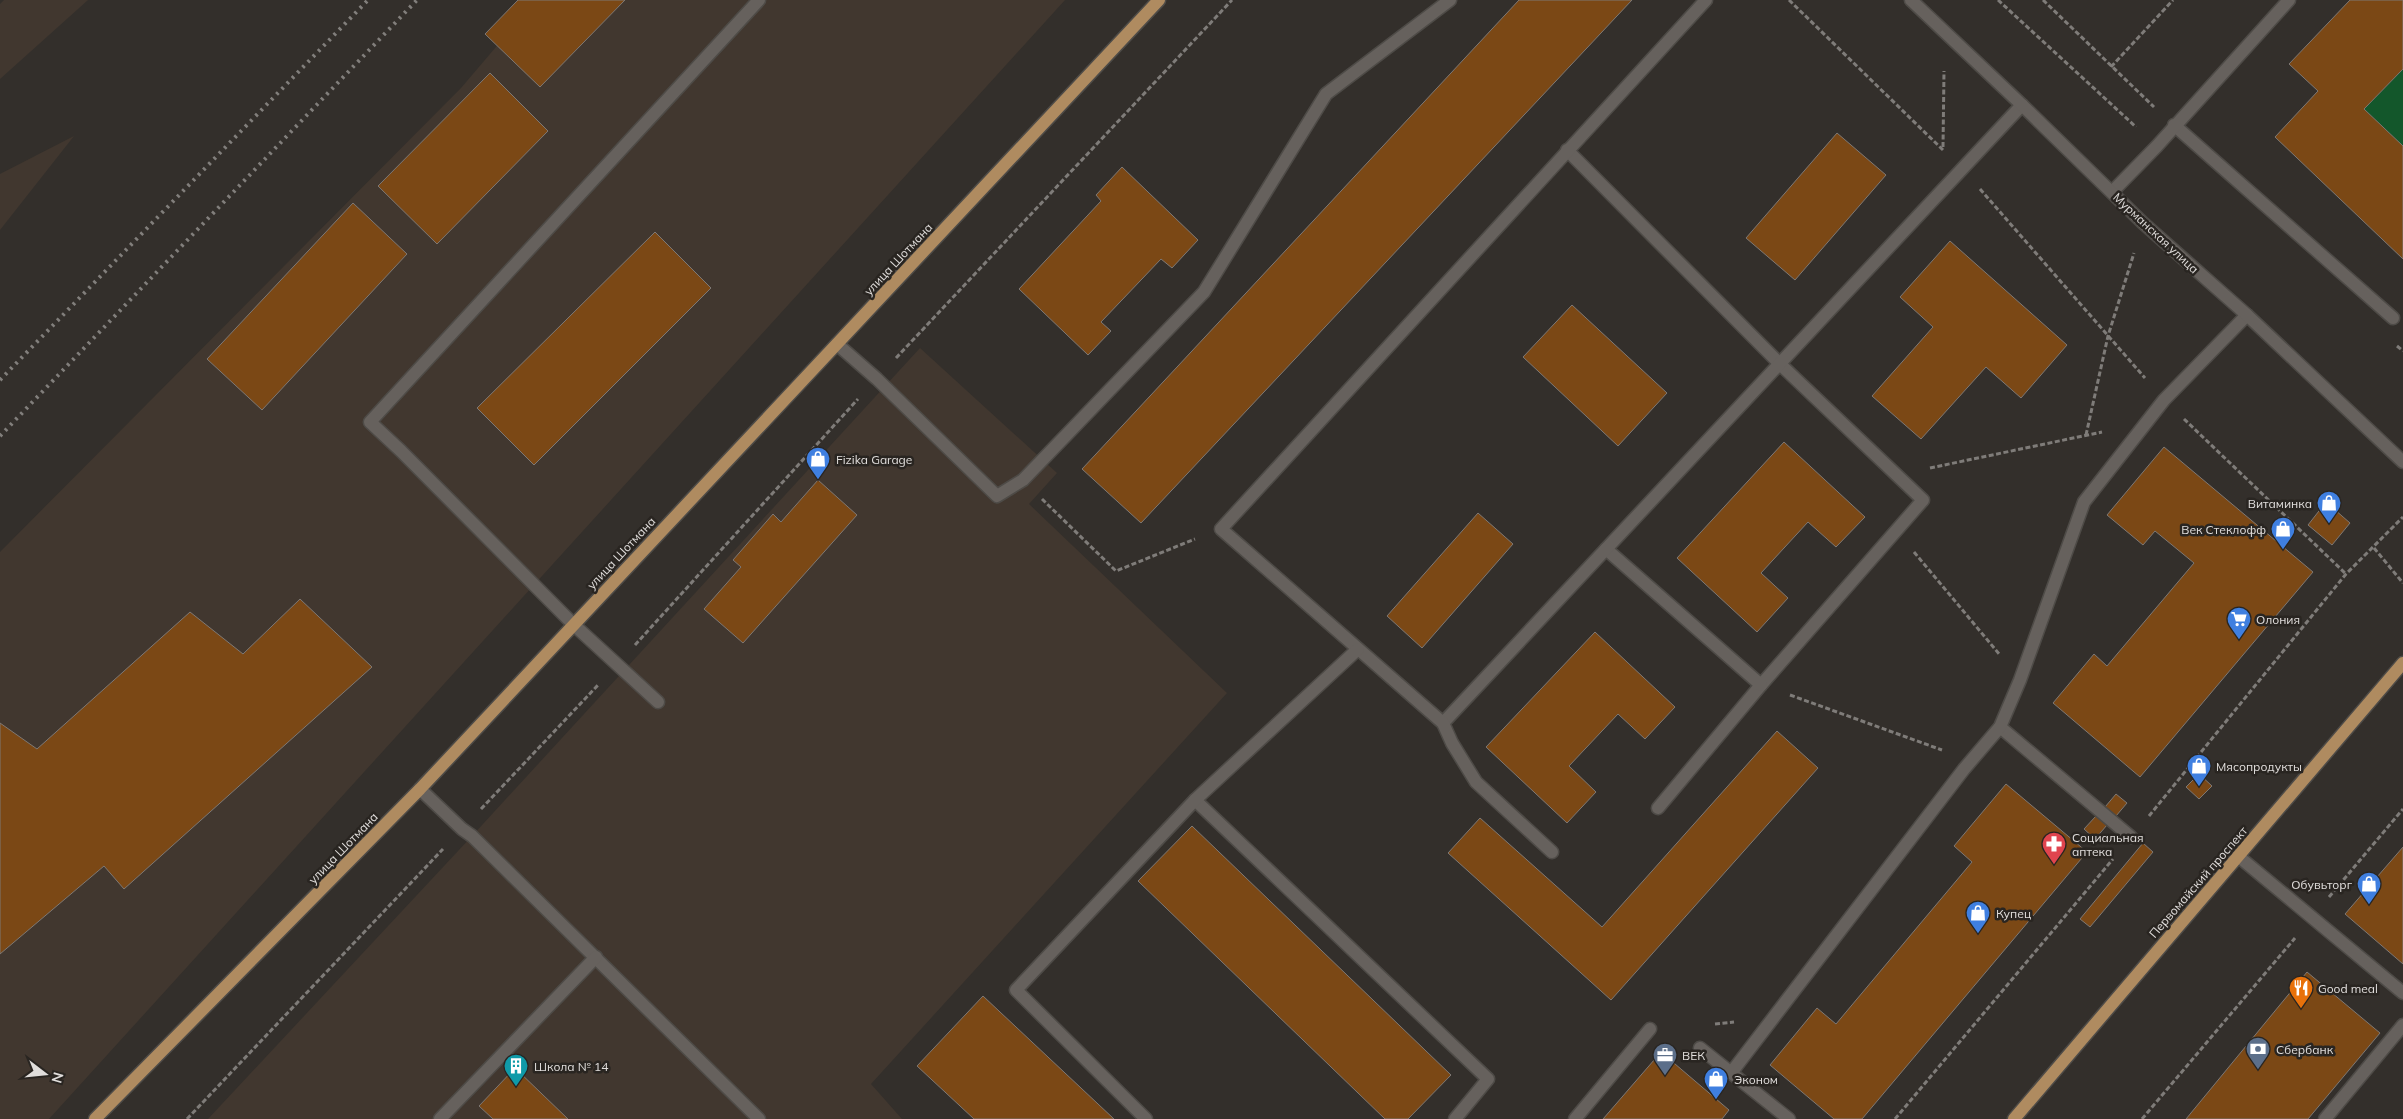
<svg xmlns="http://www.w3.org/2000/svg" width="2403" height="1119" font-family="Mulish,sans-serif">
<style>
.built{fill:#41372f}
.green{fill:#13572b}
.building{fill:#7b4815;stroke:#7e7874}
.lines{fill:none;stroke-linecap:round;stroke-linejoin:round}
.service-casing{stroke:#4e4b47;stroke-width:15}
.minor-casing{stroke:#4e4b47;stroke-width:15}
.primary-casing{stroke:#4e4b47;stroke-width:15}
.path{stroke:#7f7c79;stroke-width:3;stroke-dasharray:5 2.5;stroke-linecap:butt}
.service{stroke:#66615d;stroke-width:12}
.minor{stroke:#66615d;stroke-width:12}
.primary{stroke:#af8b60;stroke-width:12}
.rail{stroke:#827f7c;stroke-width:4;stroke-dasharray:2.5 5;stroke-linecap:butt}
.labels{text-anchor:middle;dominant-baseline:central;stroke-width:5;stroke-linejoin:round;paint-order:stroke}
.street-label{font-size:12px;fill:#e1dedc;stroke:#292521}
.poi-label{font-size:12px;fill:#e1dedc;stroke:#292521;text-anchor:start}
</style>
<rect width="100%" height="100%" fill="#332f2b"/>
<g class="built">
<path d="M4,0H88L0,79V4Z"/>
<path d="M536,0H1065L49,1119H0V552L461,88Z"/>
<path d="M74,136L0,230V174Z"/>
<path d="M920,348L1057,473L1029,504L1227,693L871,1084L902,1119H208L472,836Z"/>
</g>
<path class="green" d="M2403,69V146L2364,109Z"/>
<g class="building">
<path d="M518,0H625L540,87L485,34Z"/>
<path d="M1519,0H1632L1141,523L1082,469Z"/>
<path d="M2350,0H2403V69L2364,109L2403,146V259L2275,137L2318,91L2289,64Z"/>
<path d="M490,73L548,131L437,244L378,186Z"/>
<path d="M1837,133L1886,175L1795,280L1746,238Z"/>
<path d="M1122,167L1198,240L1172,268L1161,259L1101,322L1111,331L1088,355L1019,289L1101,201L1096,195Z"/>
<path d="M353,203L407,254L262,410L207,359Z"/>
<path d="M655,232L711,288L534,465L477,408Z"/>
<path d="M1950,241L2067,345L2021,398L1986,367L1921,439L1872,396L1933,327L1900,297Z"/>
<path d="M1572,305L1667,393L1618,446L1523,357Z"/>
<path d="M1784,442L1865,517L1836,547L1808,522L1761,573L1788,598L1757,632L1677,558Z"/>
<path d="M2164,447L2313,572L2140,777L2053,703L2094,654L2107,666L2194,563L2155,531L2143,545L2107,515Z"/>
<path d="M818,480L857,515L743,643L704,609L741,567L733,560L773,514L781,522Z"/>
<path d="M2326,502L2350,523L2332,545L2308,525Z"/>
<path d="M1478,513L1513,544L1422,648L1387,616Z"/>
<path d="M300,599L372,667L124,889L104,866L0,954V723L37,749L190,612L243,654Z"/>
<path d="M1595,632L1675,707L1645,739L1618,714L1569,766L1596,792L1567,823L1486,747Z"/>
<path d="M1777,731L1818,768L1611,1000L1448,853L1480,818L1602,927Z"/>
<path d="M2199,774L2212,786L2199,799L2186,787Z"/>
<path d="M2006,784L2087,852L1862,1119H1834L1770,1065L1817,1008L1836,1024L1972,862L1954,846Z"/>
<path d="M2116,794L2127,803L2116,816L2105,807Z"/>
<path d="M2096,816L2107,825L2095,839L2084,829Z"/>
<path d="M1192,826L1451,1075L1408,1119H1385L1138,881Z"/>
<path d="M2143,843L2153,852L2090,927L2080,919Z"/>
<path d="M2403,847V964L2345,914Z"/>
<path d="M2307,972L2380,1033L2308,1119H2186Z"/>
<path d="M983,996L1114,1119H974L917,1066Z"/>
<path d="M1661,1052L1729,1110L1722,1119H1603Z"/>
<path d="M515,1068L568,1119H493L479,1106Z"/>
</g>
<g class="lines">
<defs>
<g id="service">
<path d="M2174,125L2393,318"/>
<path d="M1567,150L1780,364L1923,500L1761,685L1658,808"/>
<path d="M2112,192L2157,146L2289,0"/>
<path d="M837,344L877,379L997,496L1023,480L1204,292L1326,94L1450,0"/>
<path d="M1606,549L1761,685"/>
<path d="M658,702L573,624L401,451L370,422L759,0"/>
<path d="M1443,723L2022,105"/>
<path d="M2000,727L2131,837"/>
<path d="M420,789L462,829L472,836L759,1119"/>
<path d="M1195,800L1488,1079L1455,1119"/>
<path d="M1552,852L1476,782L1452,743L1443,723L1221,529L1706,0"/>
<path d="M2238,856L2403,993"/>
<path d="M1700,1048L1789,1119"/>
<path d="M1731,1073L1964,769L2000,727L2020,680L2084,502L2164,400L2247,315"/>
<path d="M440,1119L596,957"/>
<path d="M1146,1119L1016,990L1195,800L1358,649"/>
<path d="M1575,1119L1650,1029"/>
<path d="M2325,1119L2403,1025"/>
</g>
<path id="minor" d="M1911,0L2022,105L2143,223L2247,315L2403,462"/>
<g id="primary">
<path d="M95,1119L420,789L1159,0"/>
<path d="M2014,1119L2403,663"/>
</g>
</defs>
<use href="#service" class="service-casing"/>
<use href="#minor" class="minor-casing"/>
<use href="#primary" class="primary-casing"/>
<g class="path">
<path d="M1789,0L1943,150"/>
<path d="M1998,0L2136,127"/>
<path d="M2043,0L2154,107"/>
<path d="M2111,67L2173,0"/>
<path d="M1943,147L1944,71"/>
<path d="M1980,189L2145,378"/>
<path d="M2397,346L2403,351"/>
<path d="M896,358L1232,0"/>
<path d="M2184,419L2346,574"/>
<path d="M2086,435L2108,336L2134,253"/>
<path d="M1930,468L2102,432"/>
<path d="M1042,499L1116,571L1195,539"/>
<path d="M2374,548L2403,583"/>
<path d="M1914,552L2000,655"/>
<path d="M635,645L858,399"/>
<path d="M1790,695L1942,750"/>
<path d="M481,809L599,684"/>
<path d="M2149,816L2346,574L2403,517"/>
<path d="M2329,897L2403,809"/>
<path d="M1715,1024L1734,1022"/>
<path d="M187,1119L443,849"/>
<path d="M1895,1119L2113,859"/>
<path d="M2142,1119L2295,938"/>
</g>
<use href="#service" class="service"/>
<use href="#minor" class="minor"/>
<use href="#primary" class="primary"/>
<g class="rail">
<path d="M0,380L368,0"/>
<path d="M0,436L417,0"/>
</g>
</g>
<defs>
<symbol id="shop-pin" viewBox="-11 -11 22 30"><path d="M0 17L-7.5 6A9.5 9.5 0 1 1 7.5 6Z" fill="#3f7fe0" stroke="#292521"/><path d="M-5-2.5h2.3a2.7 3.5 0 0 1 5.4 0H5L5.5 6h-11ZM-1.5-2.5h3a1.5 2.3 0 0 0-3 0Z" fill="#fff"/></symbol>
<symbol id="supermarket-pin" viewBox="-11 -11 22 30"><path d="M0 17L-7.5 6A9.5 9.5 0 1 1 7.5 6Z" fill="#3f7fe0" stroke="#292521"/><path d="M-6-5.5h2.5l.6 2H6L4.5 2H-2.5L-4.4-4H-6ZM-1.5 3.2a1.3 1.3 0 1 0 .1 0ZM3 3.2a1.3 1.3 0 1 0 .1 0Z" fill="#fff"/></symbol>
<symbol id="pharmacy-pin" viewBox="-11 -11 22 30"><path d="M0 17L-7.5 6A9.5 9.5 0 1 1 7.5 6Z" fill="#e0444e" stroke="#292521"/><path d="M-2-6h4v4h4v4h-4v4h-4v-4h-4v-4h4Z" fill="#fff"/></symbol>
<symbol id="restaurant-pin" viewBox="-11 -11 22 30"><path d="M0 17L-7.5 6A9.5 9.5 0 1 1 7.5 6Z" fill="#e8710a" stroke="#292521"/><path d="M-5-6h1v4h1v-4h1v4h1v-4h1v5L-1.5 .5V6h-2V.5L-5-1ZM5-6V6H3V1.5H1.5Q1.5-4 5-6Z" fill="#fff"/></symbol>
<symbol id="bank-pin" viewBox="-11 -11 22 30"><path d="M0 17L-7.5 6A9.5 9.5 0 1 1 7.5 6Z" fill="#5c6f8a" stroke="#292521"/><path d="M-6-4H6V4H-6ZM0-2.3a2.3 2.3 0 1 0 0 4.6a2.3 2.3 0 1 0 0-4.6Z" fill="#fff"/></symbol>
<symbol id="office-pin" viewBox="-11 -11 22 30"><path d="M0 17L-7.5 6A9.5 9.5 0 1 1 7.5 6Z" fill="#5c6f8a" stroke="#292521"/><path d="M-6-3h4V-5.5h4V-3h4V5H-6ZM-1-4.5V-3h2v-1.5ZM-6 0V1H6V0Z" fill="#fff"/></symbol>
<symbol id="building-pin" viewBox="-11 -11 22 30"><path d="M0 17L-7.5 6A9.5 9.5 0 1 1 7.5 6Z" fill="#0f9aa8" stroke="#292521"/><path d="M-4-6H4V6H1V3H-1V6H-4ZM-2.5-4.3h1.7v1.8h-1.7ZM.8-4.3h1.7v1.8H.8ZM-2.5-1h1.7V.8h-1.7ZM.8-1h1.7V.8H.8Z" fill="#fff"/></symbol>
</defs>
<g fill-rule="evenodd">
<use href="#shop-pin" x="804" y="445" width="28" height="38"/>
<use href="#shop-pin" x="2315" y="489" width="28" height="38"/>
<use href="#shop-pin" x="2269" y="515" width="28" height="38"/>
<use href="#supermarket-pin" x="2225" y="605" width="28" height="38"/>
<use href="#shop-pin" x="2185" y="752" width="28" height="38"/>
<use href="#pharmacy-pin" x="2040" y="830" width="28" height="38"/>
<use href="#shop-pin" x="2355" y="870" width="28" height="38"/>
<use href="#shop-pin" x="1964" y="899" width="28" height="38"/>
<use href="#restaurant-pin" x="2287" y="974" width="28" height="38"/>
<use href="#bank-pin" x="2244" y="1035" width="28" height="38"/>
<use href="#office-pin" x="1651" y="1041" width="28" height="38"/>
<use href="#building-pin" x="502" y="1052" width="28" height="38"/>
<use href="#shop-pin" x="1702" y="1065" width="28" height="38"/>
</g>
<g class="labels">
<g class="street-label">
<text transform="translate(2156 233) rotate(43)">Мурманская улица</text>
<text transform="translate(898 259) rotate(-47)">улица Шотмана</text>
<text transform="translate(621 553) rotate(-47)">улица Шотмана</text>
<text transform="translate(343 848) rotate(-46)">улица Шотмана</text>
<text transform="translate(2198 882) rotate(-49)">Первомайский проспект</text>
</g>
<g class="poi-label">
<text x="836" y="459">Fizika Garage</text>
<text x="2312" y="503" text-anchor="end">Витаминка</text>
<text x="2266" y="529" text-anchor="end">Век Стеклофф</text>
<text x="2256" y="619">Олония</text>
<text x="2216" y="766">Мясопродукты</text>
<text x="2072" y="837">Социальная<tspan x="2072" dy="14">аптека</tspan></text>
<text x="2352" y="884" text-anchor="end">Обувьторг</text>
<text x="1996" y="913">Купец</text>
<text x="2318" y="988">Good meal</text>
<text x="2276" y="1049">Сбербанк</text>
<text x="1682" y="1055">ВЕК</text>
<text x="534" y="1066">Школа № 14</text>
<text x="1734" y="1079">Эконом</text>
</g>
</g>
<g transform="translate(45 1074) rotate(106)" stroke="#292521" stroke-width="4" paint-order="stroke">
<path d="M0-4L9 19L0 12L-9 19Z" fill="#e1dedc"/>
<text y="-8" font-size="14" font-weight="bold" text-anchor="middle" fill="#e1dedc">N</text>
</g>
</svg>
